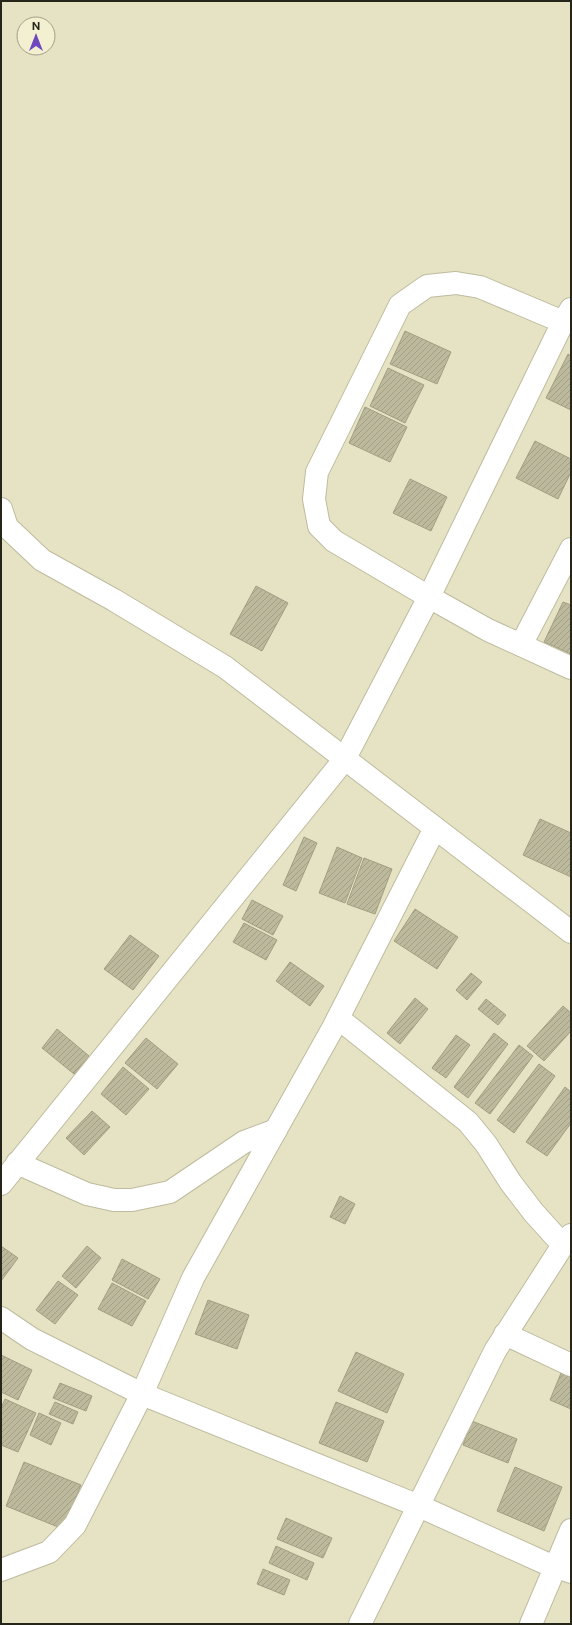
<svg xmlns="http://www.w3.org/2000/svg" width="572" height="1625" font-family="'Public Sans',sans-serif">
<style>
.building{fill:url(#building-hatch);stroke:#a29e82}
.lines{fill:none;stroke-linecap:round;stroke-linejoin:round}
.minor-casing{stroke:#bebb9e;stroke-width:24}
.tertiary-casing{stroke:#bebb9e;stroke-width:24}
.minor{stroke:#fff;stroke-width:22}
.tertiary{stroke:#fff;stroke-width:22}
</style>
<defs>
<pattern id="building-hatch" width="6" height="6" patternUnits="userSpaceOnUse"><rect width="6" height="6" fill="#bcb99c"/><path d="M-1 1l2-2M0 6l6-6M5 7l2-2" fill="none" stroke="#a19f86"/></pattern>
</defs>
<rect width="100%" height="100%" fill="#e6e3c5"/>
<g class="building">
<path d="M405,331L451,352L437,384L390,364Z"/>
<path d="M568,354L571,356V410L546,398Z"/>
<path d="M388,368L424,385L405,423L370,406Z"/>
<path d="M365,407L407,427L390,462L349,443Z"/>
<path d="M535,441L571,459V472L558,499L516,478Z"/>
<path d="M410,479L447,497L431,531L393,513Z"/>
<path d="M256,586L288,603L262,651L230,634Z"/>
<path d="M563,602L571,605V654L544,642Z"/>
<path d="M540,819L571,833V877L523,855Z"/>
<path d="M304,837L317,843L296,891L283,885Z"/>
<path d="M337,847L362,858L345,903L319,893Z"/>
<path d="M364,858L392,869L375,914L347,904Z"/>
<path d="M252,900L283,916L273,935L242,919Z"/>
<path d="M415,909L458,937L437,969L394,941Z"/>
<path d="M244,923L277,940L266,960L233,942Z"/>
<path d="M130,935L159,956L133,990L104,969Z"/>
<path d="M290,962L324,986L310,1006L276,981Z"/>
<path d="M471,973L482,982L467,1000L456,990Z"/>
<path d="M415,998L428,1009L400,1044L387,1033Z"/>
<path d="M486,999L506,1015L498,1025L478,1009Z"/>
<path d="M563,1006L571,1013V1031L544,1061L527,1046Z"/>
<path d="M57,1029L89,1056L74,1074L42,1048Z"/>
<path d="M494,1033L508,1044L468,1098L454,1087Z"/>
<path d="M456,1035L470,1045L446,1078L432,1068Z"/>
<path d="M146,1038L178,1064L157,1089L125,1063Z"/>
<path d="M519,1045L533,1056L490,1114L475,1103Z"/>
<path d="M539,1064L555,1076L514,1133L497,1120Z"/>
<path d="M123,1067L149,1089L126,1115L101,1094Z"/>
<path d="M565,1087L571,1092V1123L547,1156L526,1142Z"/>
<path d="M92,1111L110,1127L84,1155L66,1138Z"/>
<path d="M340,1196L355,1204L345,1224L330,1217Z"/>
<path d="M1,1246L18,1258L1,1281Z"/>
<path d="M87,1246L101,1258L76,1288L62,1276Z"/>
<path d="M122,1259L160,1279L148,1299L112,1280Z"/>
<path d="M58,1281L78,1295L55,1324L36,1310Z"/>
<path d="M112,1283L146,1301L132,1326L98,1309Z"/>
<path d="M208,1300L249,1315L237,1349L195,1334Z"/>
<path d="M356,1352L404,1374L387,1413L338,1391Z"/>
<path d="M1,1355L32,1370L18,1400L1,1392Z"/>
<path d="M561,1373L571,1377V1409L550,1400Z"/>
<path d="M60,1383L92,1396L86,1411L53,1398Z"/>
<path d="M5,1399L36,1413L18,1452L1,1445V1408Z"/>
<path d="M55,1402L78,1412L73,1424L49,1414Z"/>
<path d="M336,1402L384,1421L367,1462L319,1443Z"/>
<path d="M39,1413L61,1423L51,1445L30,1435Z"/>
<path d="M472,1421L517,1439L508,1463L463,1445Z"/>
<path d="M24,1462L81,1485L63,1529L6,1506Z"/>
<path d="M515,1467L562,1487L544,1531L497,1511Z"/>
<path d="M286,1518L332,1538L323,1558L277,1539Z"/>
<path d="M276,1546L314,1563L307,1580L269,1563Z"/>
<path d="M263,1569L290,1580L284,1595L257,1584Z"/>
</g>
<g class="lines">
<defs>
<g id="minor">
<path d="M563,322L480,287L456,283L427,286L400,305L317,472L314,499L319,526L334,541L429,597L488,630L571,668"/>
<path d="M521,645L571,549"/>
<path d="M338,1018L468,1122L486,1144L511,1183L534,1213L563,1245"/>
<path d="M17,1163L87,1194L114,1200H132L170,1192L244,1142L276,1130"/>
<path d="M1,1184L344,760L429,597L563,322L571,309"/>
<path d="M1,1318L32,1339L142,1394L419,1506L543,1562L571,1572"/>
<path d="M505,1334L571,1365"/>
<path d="M1,1570L49,1552L75,1525L142,1394L193,1278L334,1026L435,828"/>
<path d="M360,1624L495,1351L563,1245L571,1235"/>
<path d="M531,1624L571,1530"/>
</g>
<path id="tertiary" d="M1,509L7,527L42,560L114,600L225,667L571,932"/>
</defs>
<use href="#minor" class="minor-casing"/>
<use href="#tertiary" class="tertiary-casing"/>
<use href="#minor" class="minor"/>
<use href="#tertiary" class="tertiary"/>
</g>
<rect width="572" height="1625" fill="none" stroke="#26251a" stroke-width="4"/>
<g transform="translate(36 36)"><circle r="19" fill="#f3f0d2" stroke="#a19f88"/>
<path d="M0-3L7 15L0 10L-7 15Z" fill="#7047bf"/>
<text y="-6" font-size="11" font-weight="bold" text-anchor="middle" fill="#26251a">N</text>
</g>
</svg>
